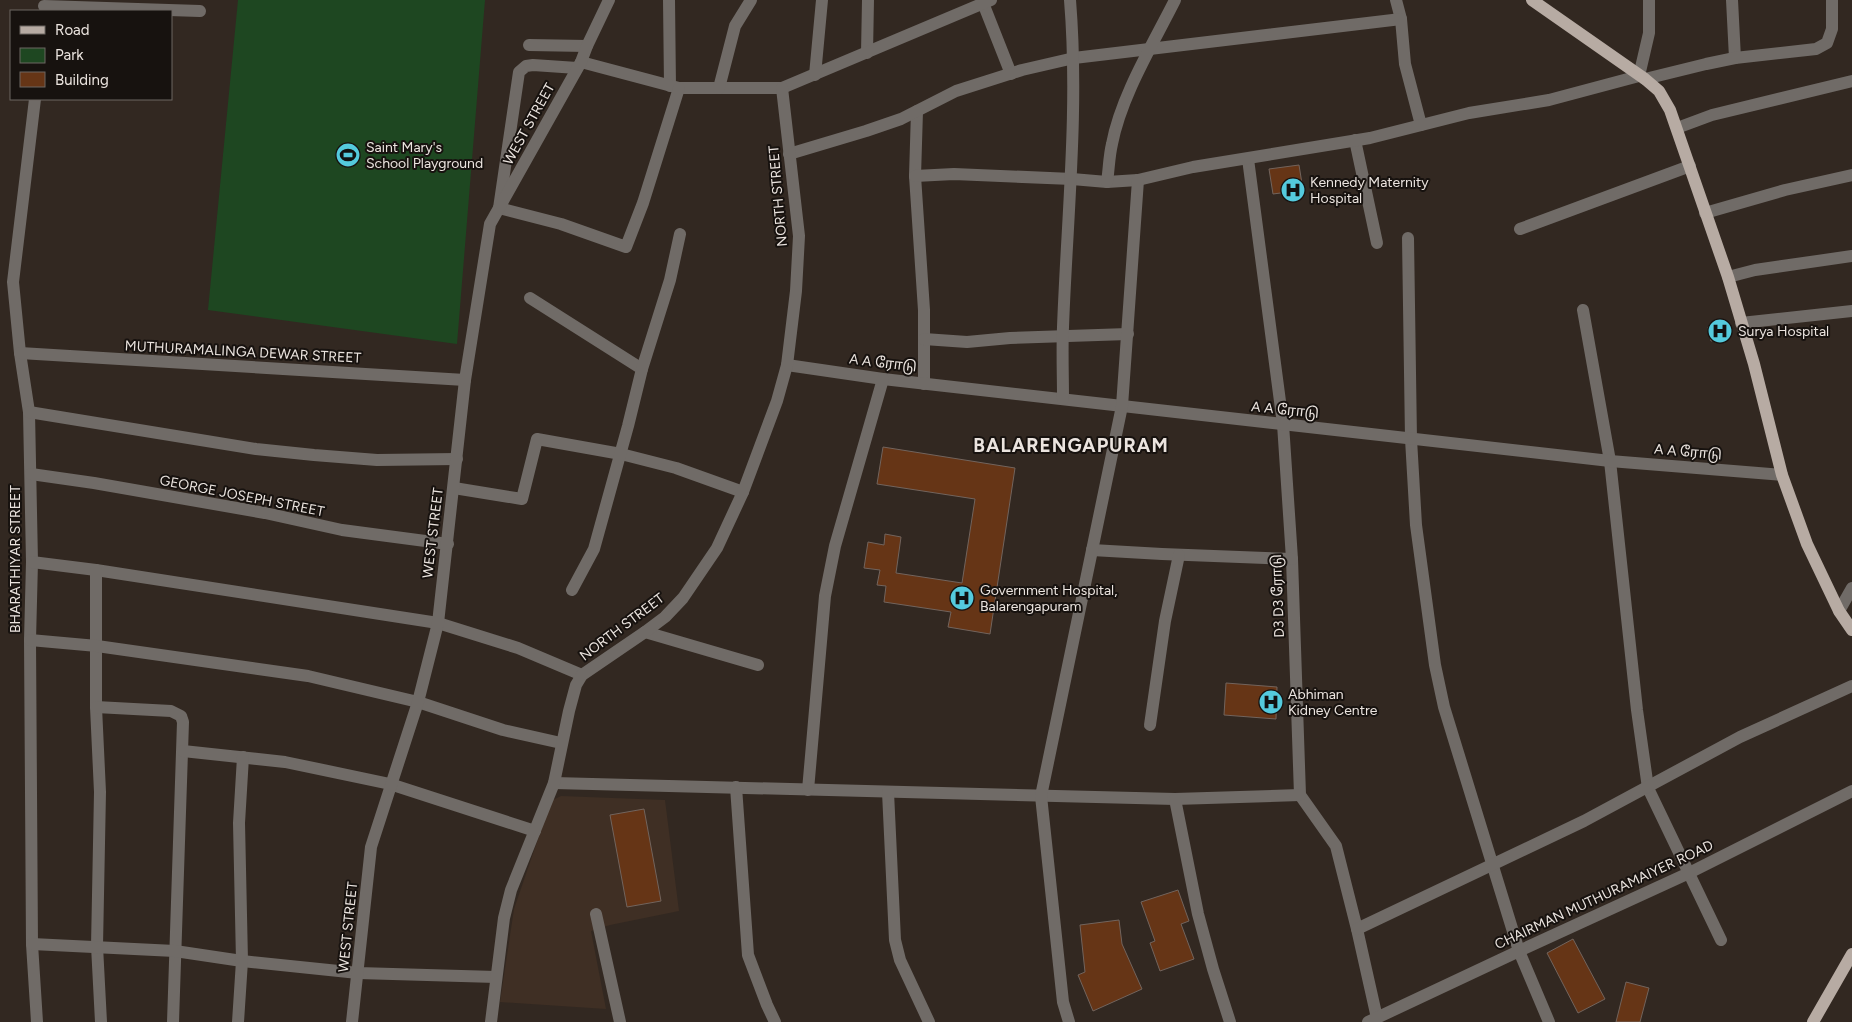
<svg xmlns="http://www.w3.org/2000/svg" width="1852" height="1022" font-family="Figtree,'Noto Sans Tamil',sans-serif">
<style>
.built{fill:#3f2f24}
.green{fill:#1e4721}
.building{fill:#663516;stroke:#72645d}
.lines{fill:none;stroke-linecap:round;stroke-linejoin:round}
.minor{stroke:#706b67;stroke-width:12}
.major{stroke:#b7aba3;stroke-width:12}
.labels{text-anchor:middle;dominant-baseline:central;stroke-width:4;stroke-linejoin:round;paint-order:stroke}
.street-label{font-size:14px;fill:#ebe4df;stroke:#17120f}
.poi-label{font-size:14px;fill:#ebe4df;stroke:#17120f;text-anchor:start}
.district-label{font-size:19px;font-weight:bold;letter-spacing:1px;fill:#ebe4df;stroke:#17120f}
</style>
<rect width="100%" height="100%" fill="#322821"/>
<path class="built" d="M561,796L665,800L679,911L610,925L591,931L606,1009L500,1002L514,909L551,801Z"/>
<path class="green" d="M238,0H485L457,344L208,310Z"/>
<g class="building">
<path d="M1299,165L1303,190L1273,194L1269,169Z"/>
<path d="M1725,323L1728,337L1711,341L1708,327Z"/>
<path d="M883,447L1015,468L990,634L948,627L951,612L884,602L886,586L877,585L880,570L864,568L868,542L884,545L885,534L901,537L896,573L962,583L975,499L877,484Z"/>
<path d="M1226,683L1277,687L1276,719L1224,715Z"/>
<path d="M644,809L661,901L627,907L610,815Z"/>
<path d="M1178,890L1189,921L1181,924L1194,959L1160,971L1150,943L1155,941L1141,902Z"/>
<path d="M1119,920L1122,944L1142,989L1093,1011L1078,975L1085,972L1080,925Z"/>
<path d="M1573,939L1605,999L1578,1013L1547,953Z"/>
<path d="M1626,982L1649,988L1640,1022H1616Z"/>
</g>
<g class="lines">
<g class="minor">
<path d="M669,0L670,86"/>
<path d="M1396,0L1401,19"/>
<path d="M1732,0L1735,58"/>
<path d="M983,3L1011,74"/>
<path d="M44,6L200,11"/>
<path d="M529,45L587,46"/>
<path d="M867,53L868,0"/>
<path d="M581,62L679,88H782L991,0"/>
<path d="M577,68L533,65L526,66L519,72L499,208L561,224L626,247L643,203L679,88"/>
<path d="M815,75L822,0"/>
<path d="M1645,79L1706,64L1735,58L1816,49L1827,43L1832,29V0"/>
<path d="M719,88L735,26L751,0"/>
<path d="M35,99L13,282L20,353L29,412L32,562L30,640L32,944L37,1022"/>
<path d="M917,111L915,176L924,310V384"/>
<path d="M1677,128L1712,115L1852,81"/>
<path d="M1355,140L1377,243"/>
<path d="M789,154L866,131L901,119L956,91L1022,70L1074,58L1401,19L1405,64L1421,125"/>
<path d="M1248,159L1283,424L1292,559L1300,795L1336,846L1357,929L1377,1018"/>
<path d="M915,176L954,174L1072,179L1107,182L1138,180L1193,167L1370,138L1469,113L1549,100L1639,76L1649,33V0"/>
<path d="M1107,182C1109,169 1109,156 1112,144C1121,96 1153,44 1175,0"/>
<path d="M1705,213L1785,190L1852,175"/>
<path d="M1520,229L1690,166"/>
<path d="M1408,238L1411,439L1416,525L1435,665L1444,707L1519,951L1549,1022"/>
<path d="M1728,277L1755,270L1852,256"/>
<path d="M530,298L642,369"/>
<path d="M1583,310L1610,461L1637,710L1648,788L1721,940"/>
<path d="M1741,323L1852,311"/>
<path d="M924,339L967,342L1010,338L1128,334"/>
<path d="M20,353L465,380"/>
<path d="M787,365L883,379L1610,461L1782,475"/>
<path d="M1063,399C1063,375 1062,351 1063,327C1067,218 1079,109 1070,0"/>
<path d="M29,412L256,449L314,455L377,460L457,459"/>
<path d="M31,474L94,483L265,513L342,530L448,544"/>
<path d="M454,488L522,499L537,439L621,454L676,468L743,492"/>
<path d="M1092,550L1162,554L1292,559"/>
<path d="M32,562L96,570L438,623L518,648L582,675"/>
<path d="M96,570V707L100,792L97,946L101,1022"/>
<path d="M572,590L594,549L628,426L642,369L670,280L680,234"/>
<path d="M1839,611L1852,588"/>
<path d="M645,632L758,665"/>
<path d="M30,640L97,646L308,676L418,702L503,730L561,743"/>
<path d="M96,707L171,711L181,716L183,722L173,1022"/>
<path d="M1150,725L1165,621L1179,555"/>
<path d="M183,751L285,762L390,784L535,831"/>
<path d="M554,783L1175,799L1300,795"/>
<path d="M736,787L748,955L767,1005L775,1022"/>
<path d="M808,790L825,596L835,546L883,379"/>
<path d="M888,792L895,940L900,960L929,1022"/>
<path d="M1175,799L1198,914L1213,969L1230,1022"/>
<path d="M596,914L620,1022"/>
<path d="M1357,929L1584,821L1740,737L1852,686"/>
<path d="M32,944L175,951L242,961L358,973L496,977"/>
<path d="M238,1022L242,961L239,823L243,757"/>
<path d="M352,1022L371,847L418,702L438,623L465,380L490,224L581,62L587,46L609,0"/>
<path d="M491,1022L504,918L511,890L554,783L569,711L576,685L582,675L645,632L665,617L683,598L717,548L743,492L777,401L787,365L796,291L799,236L782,88"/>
<path d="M1069,1022L1063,1002L1041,796L1122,406L1138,180"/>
<path d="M1368,1022L1519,951L1689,873L1852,791"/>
</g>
<g class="major">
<path d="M1532,0L1645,79L1659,91L1670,110L1728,277L1754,364L1782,475L1807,544L1839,611L1852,630"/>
<path d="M1813,1022L1852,954"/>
</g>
</g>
<defs>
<symbol id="stadium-disc" viewBox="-11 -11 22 22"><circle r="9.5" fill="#54cadd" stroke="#17120f"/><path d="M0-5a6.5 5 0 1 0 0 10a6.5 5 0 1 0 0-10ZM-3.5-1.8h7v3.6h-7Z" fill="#111"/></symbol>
<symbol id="hospital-disc" viewBox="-11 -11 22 22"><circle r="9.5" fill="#54cadd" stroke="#17120f"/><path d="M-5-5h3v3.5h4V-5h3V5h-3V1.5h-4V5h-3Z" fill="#111"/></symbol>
</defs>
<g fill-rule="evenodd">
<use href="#stadium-disc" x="334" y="141" width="28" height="28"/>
<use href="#hospital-disc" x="1279" y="176" width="28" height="28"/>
<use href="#hospital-disc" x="1706" y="317" width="28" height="28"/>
<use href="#hospital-disc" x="948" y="584" width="28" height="28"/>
<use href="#hospital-disc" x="1257" y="688" width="28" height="28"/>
</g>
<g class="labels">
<g class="street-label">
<text transform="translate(529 124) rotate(-61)">WEST STREET</text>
<text transform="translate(778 196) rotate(-95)">NORTH STREET</text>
<text transform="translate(243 352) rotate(3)">MUTHURAMALINGA DEWAR STREET</text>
<text transform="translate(883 363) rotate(7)">A A ரோடு</text>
<text transform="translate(1285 410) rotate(6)">A A ரோடு</text>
<text transform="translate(1688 452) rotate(5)">A A ரோடு</text>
<text transform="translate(242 496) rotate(11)">GEORGE JOSEPH STREET</text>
<text transform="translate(433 533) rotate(-83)">WEST STREET</text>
<text transform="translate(15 559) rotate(-90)">BHARATHIYAR STREET</text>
<text transform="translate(1278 596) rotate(-92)">D3 D3 ரோடு</text>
<text transform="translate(622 627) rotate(-37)">NORTH STREET</text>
<text transform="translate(1604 895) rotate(-25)">CHAIRMAN MUTHURAMAIYER ROAD</text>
<text transform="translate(348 927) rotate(-84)">WEST STREET</text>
</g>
<g class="poi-label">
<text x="366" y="147">Saint Mary's<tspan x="366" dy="16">School Playground</tspan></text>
<text x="1310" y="182">Kennedy Maternity<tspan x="1310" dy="16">Hospital</tspan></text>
<text x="1738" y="331">Surya Hospital</text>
<text x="980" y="590">Government Hospital,<tspan x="980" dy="16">Balarengapuram</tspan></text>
<text x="1288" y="694">Abhiman<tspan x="1288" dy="16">Kidney Centre</tspan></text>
</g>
<g class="district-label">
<text x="1071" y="445">BALARENGAPURAM</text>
</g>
</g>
<rect x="10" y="10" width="162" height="90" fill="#17120f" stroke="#6c6662"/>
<rect x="20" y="26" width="25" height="8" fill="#b7aba3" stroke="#6c6662"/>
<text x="55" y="35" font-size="15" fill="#ebe4df">Road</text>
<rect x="20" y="48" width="25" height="15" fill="#1e4721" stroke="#6c6662"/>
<text x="55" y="60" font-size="15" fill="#ebe4df">Park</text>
<rect x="20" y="72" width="25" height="15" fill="#663516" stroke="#6c6662"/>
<text x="55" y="85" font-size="15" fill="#ebe4df">Building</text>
</svg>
